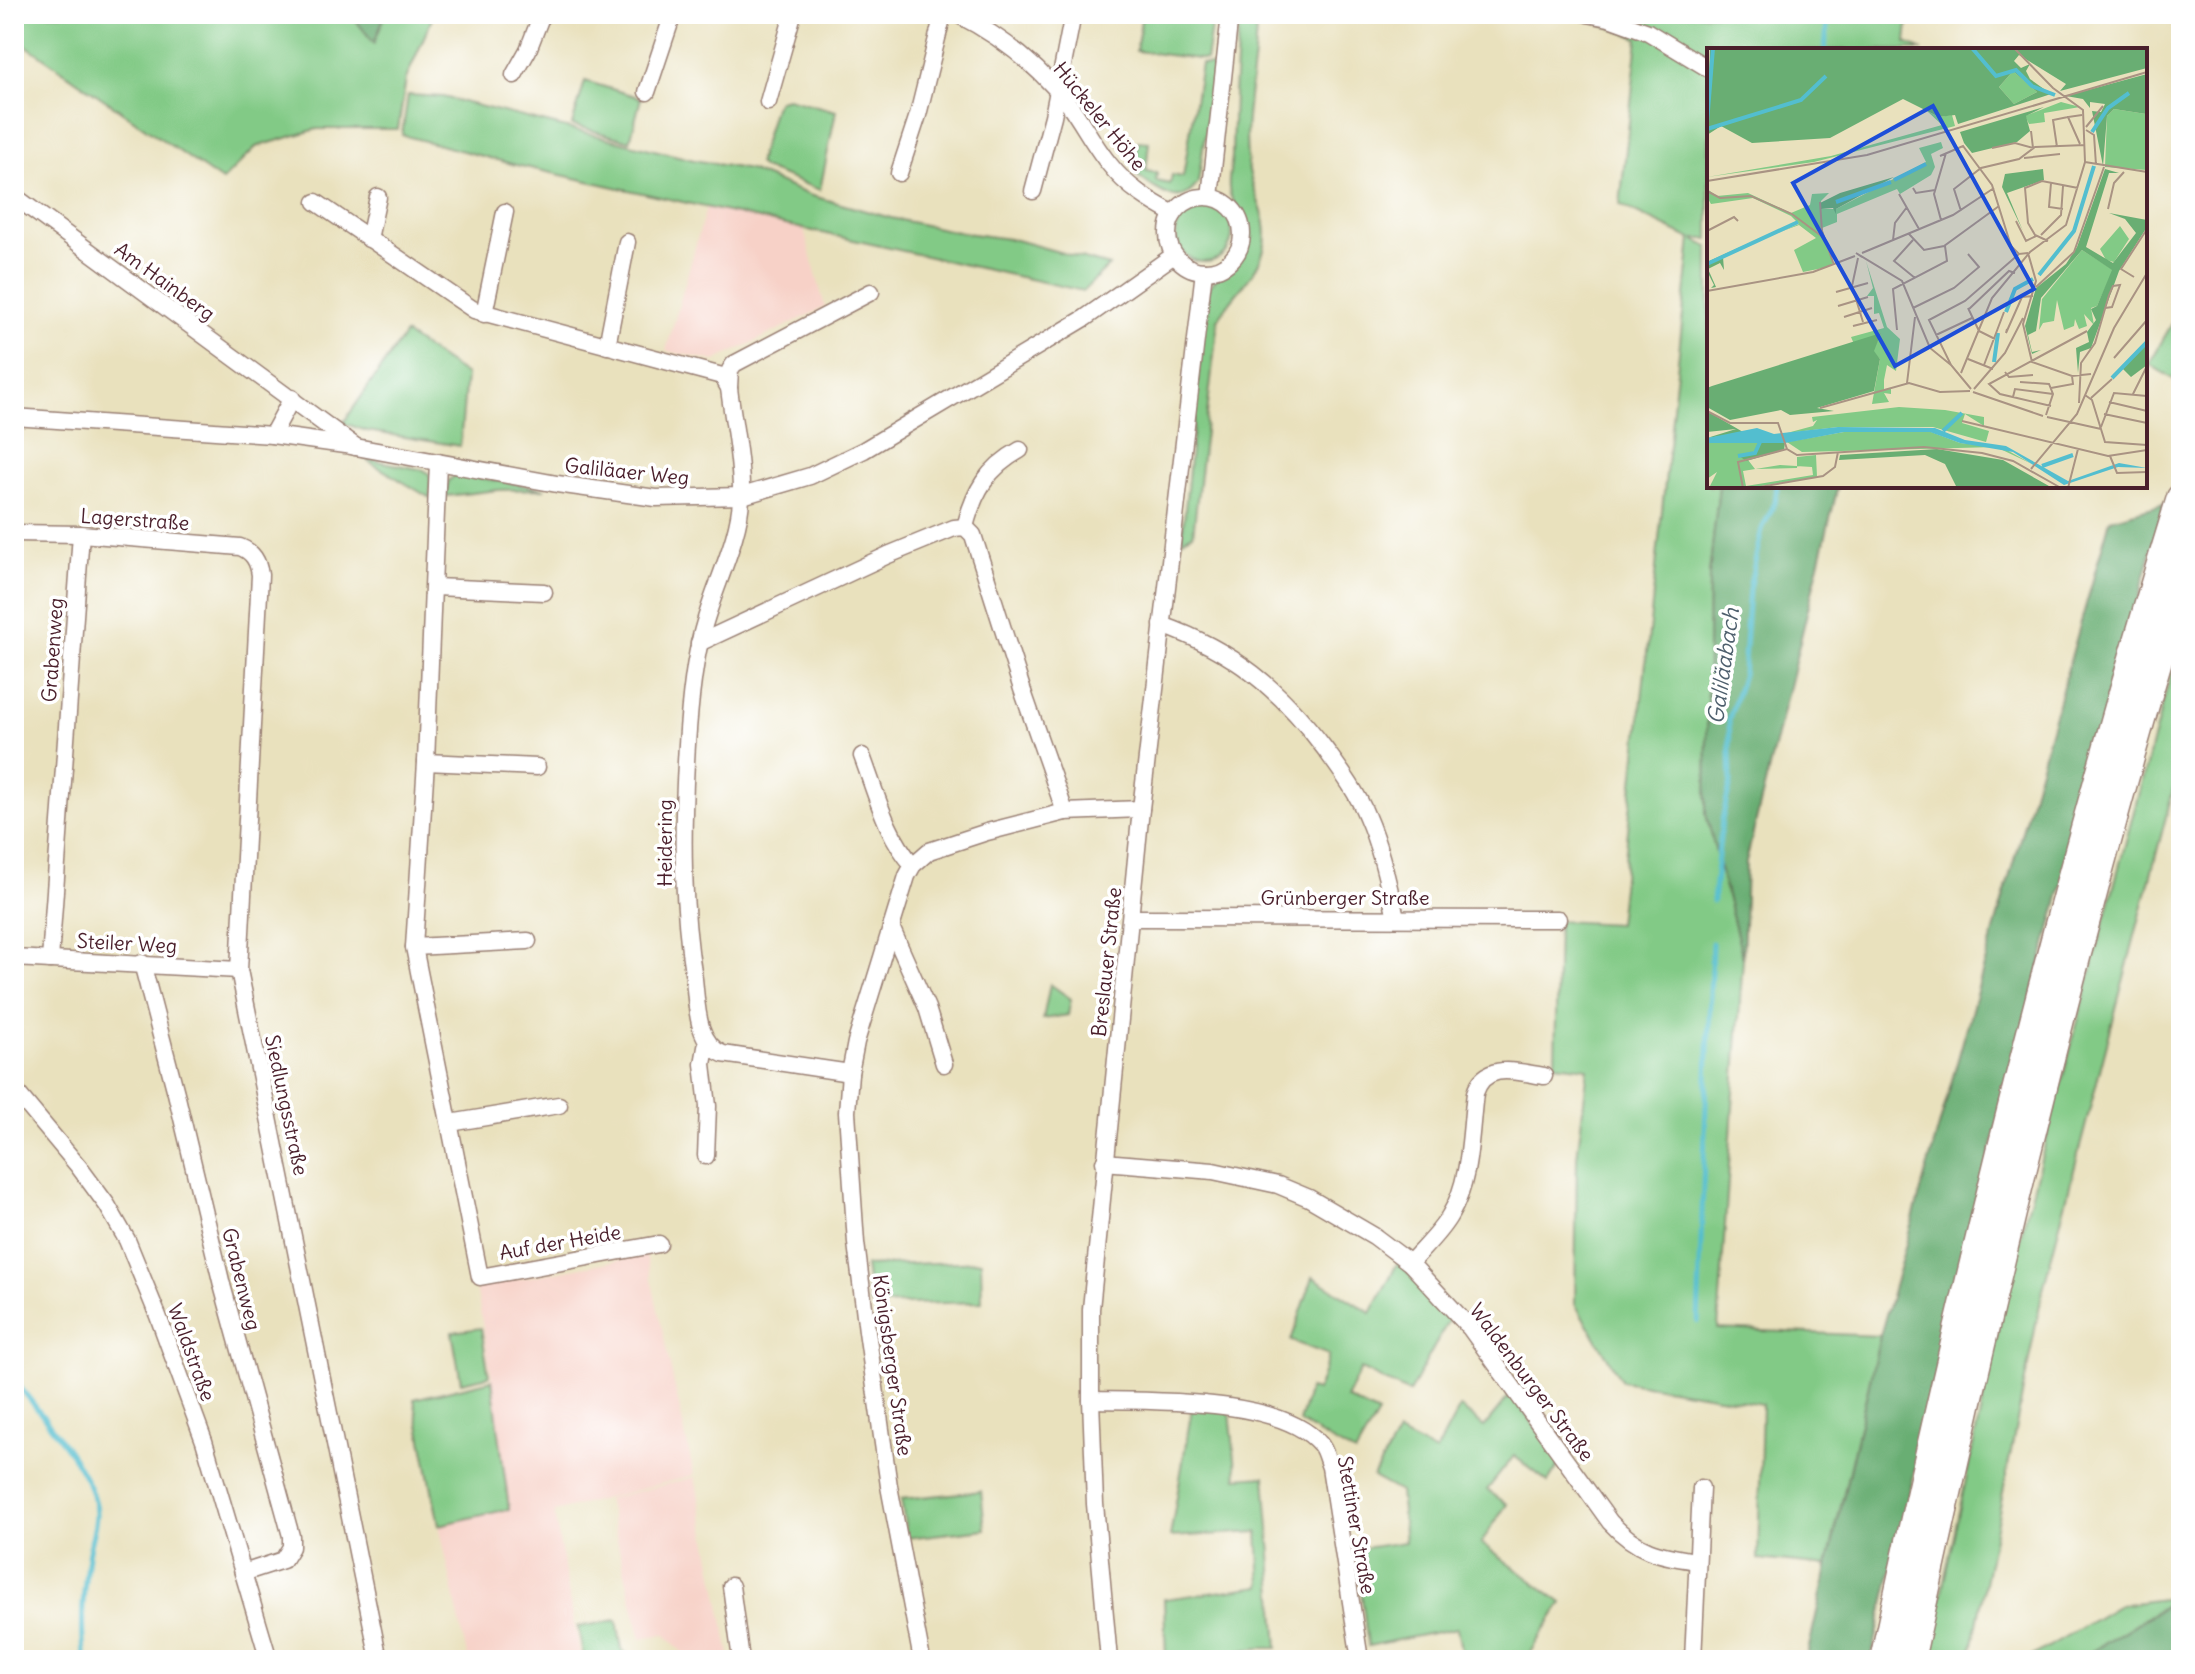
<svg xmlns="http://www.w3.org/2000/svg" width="2195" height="1674" font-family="Delius,sans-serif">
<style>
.built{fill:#f7d1c7}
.green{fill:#82ca86;stroke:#667458;stroke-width:2}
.forest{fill:#69ae73;stroke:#5a664f;stroke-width:2}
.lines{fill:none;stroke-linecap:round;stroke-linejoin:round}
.stream{stroke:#53becf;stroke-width:5}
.minor-casing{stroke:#9a8074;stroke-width:19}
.motorway-casing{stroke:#9a8074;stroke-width:31}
.minor{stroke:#fff;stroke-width:16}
.motorway{stroke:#fff;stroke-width:28}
.labels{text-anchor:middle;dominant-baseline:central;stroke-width:7;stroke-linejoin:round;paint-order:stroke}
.street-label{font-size:20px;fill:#4a1f2b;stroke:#fff}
.water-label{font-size:22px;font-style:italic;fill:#4e5f6d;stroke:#fff}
.inset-river{fill:none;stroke:#53becf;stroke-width:4}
.inset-road{fill:none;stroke:#a99383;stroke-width:2}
.view{fill:#1d4ed8;fill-opacity:0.15;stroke:#1d4ed8;stroke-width:4}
.inset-edge{fill:none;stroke:#4a1f2b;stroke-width:4}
</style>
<rect width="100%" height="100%" fill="#fff"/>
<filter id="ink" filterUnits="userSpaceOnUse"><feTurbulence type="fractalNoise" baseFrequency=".0125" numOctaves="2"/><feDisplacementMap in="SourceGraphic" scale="16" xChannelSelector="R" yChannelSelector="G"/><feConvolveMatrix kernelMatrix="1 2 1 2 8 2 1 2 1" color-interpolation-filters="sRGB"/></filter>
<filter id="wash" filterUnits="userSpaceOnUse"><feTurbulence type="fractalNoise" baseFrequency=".006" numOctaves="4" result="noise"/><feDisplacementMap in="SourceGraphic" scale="32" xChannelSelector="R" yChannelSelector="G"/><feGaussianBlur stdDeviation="1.8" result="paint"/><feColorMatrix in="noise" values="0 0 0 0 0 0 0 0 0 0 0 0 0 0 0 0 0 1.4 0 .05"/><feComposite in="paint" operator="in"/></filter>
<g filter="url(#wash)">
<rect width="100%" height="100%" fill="#e9e1bd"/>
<g class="built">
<path d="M706,208L804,230L825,307L715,361L666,351Z"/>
<path d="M646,1255L694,1475L554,1512L581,1660H468L439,1525L509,1508L492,1380L476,1287Z"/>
<path d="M695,1477L730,1655L703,1660H684L682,1652L665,1634L641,1639L607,1499Z"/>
</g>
<g class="green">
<path d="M14,14H351L374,43L385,14H434L406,79L398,129H317L256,147L222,181L14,37Z"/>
<path d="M1142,14H1213L1206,60L1136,51Z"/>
<path d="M1240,14H1256C1258,66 1237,128 1251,179C1257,204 1271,221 1264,249C1257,277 1231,295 1218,320L1193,534L1182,540L1206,296C1213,270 1246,268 1249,238C1251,216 1229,205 1229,188C1228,178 1231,167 1232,157C1233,109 1235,62 1240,14Z"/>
<path d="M1576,14H1909L1906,43L1923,50H1709V239H1693L1709,247V486H1719L1709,575L1706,814L1743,958L1718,1329L1880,1336L1827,1566L1758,1559L1762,1404L1622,1381L1575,1304L1577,1157L1588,1068L1555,1064L1558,921L1618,924L1691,239L1620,205L1638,38Z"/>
<path d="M1201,64L1215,66L1198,183C1179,212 1153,187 1134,173L1138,141L1149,142L1146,171L1157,173L1156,181L1170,184L1172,175L1183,177Z"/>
<path d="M585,81L641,98L630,141L572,125Z"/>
<path d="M408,95L443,97L694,160L749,170L809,195L891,218L958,232L1016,240L1109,266L1083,291L516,165L402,135Z"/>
<path d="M787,98L836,111L820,190L762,168L758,163L774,107L779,100Z"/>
<circle cx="1204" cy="234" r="28"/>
<path d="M2181,308V384L2149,364Z"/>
<path d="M405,334L466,375L460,446L367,431L343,423Z"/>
<path d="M363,458L424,470L430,475V498Z"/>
<path d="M457,474L545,489L498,490L446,496L448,481Z"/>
<path d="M2181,635V759L2043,1289L1970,1659L1975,1660H1927L2010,1275Z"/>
<path d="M1050,984L1071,999L1068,1015L1043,1019Z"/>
<path d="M981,1261L982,1302L870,1305L865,1266Z"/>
<path d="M1398,1262L1451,1316L1409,1393L1361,1369L1346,1398L1378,1414L1355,1454L1299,1422L1309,1389L1317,1391L1329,1355L1291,1341L1313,1277L1371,1313Z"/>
<path d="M481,1328L489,1376L461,1382L452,1332Z"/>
<path d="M492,1380L509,1509L439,1525L414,1399Z"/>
<path d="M1511,1394L1561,1462L1548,1482L1514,1456L1487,1490L1507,1504L1481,1543L1562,1603L1525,1660H1463L1457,1628L1368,1646L1356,1549L1405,1542L1400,1492L1373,1477L1398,1433L1436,1452L1460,1407L1484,1427Z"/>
<path d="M1192,1408L1230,1412L1237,1478L1265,1476L1278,1648H1259L1166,1660L1164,1599L1261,1586L1258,1532L1170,1537Z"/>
<path d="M981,1491L985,1529L907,1538L901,1499Z"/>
<path d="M2178,1597L2078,1660H2026L2119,1605Z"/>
<path d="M617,1620L622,1650L634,1660H584L578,1627Z"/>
</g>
<g class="forest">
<path d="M351,14H385L374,43Z"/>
<path d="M1719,486H1838L1746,862L1743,958L1706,814L1709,575Z"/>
<path d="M2164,504L1975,1210L1871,1660H1806L1880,1336L2110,519Z"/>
<path d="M2181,1596V1660H2078Z"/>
</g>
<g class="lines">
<g class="stream">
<path d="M1825,50L1828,14"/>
<path d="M1713,901L1722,820L1731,782L1729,719L1743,674L1749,589L1762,529L1775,503L1777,486"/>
<path d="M1698,1322L1712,943"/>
<path d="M14,1379C36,1409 97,1477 96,1514C96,1527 90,1542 88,1556C83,1590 80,1626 85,1660"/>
</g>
</g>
</g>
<g filter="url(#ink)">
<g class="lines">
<defs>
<g id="minor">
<path d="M957,14C999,35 1038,66 1068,103C1083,123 1094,146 1110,165C1127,187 1150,201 1174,214"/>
<path d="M1587,14L1609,18L1648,32L1709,69"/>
<path d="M514,75L528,50L542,14"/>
<path d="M647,92L673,14"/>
<path d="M768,102L793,14"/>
<path d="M899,173L918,115L943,14"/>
<path d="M1033,191L1053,116L1073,14"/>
<path d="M14,196L356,447"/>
<path d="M1210,197L1230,14"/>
<circle cx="1205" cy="234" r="37"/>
<path d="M316,202L474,310L722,376L729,388C733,422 742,462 741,496C741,539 709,596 700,641C691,680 688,722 686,762C682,835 682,906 694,979C697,1004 696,1043 723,1054L850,1073"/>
<path d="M369,239L378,197"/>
<path d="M484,314L505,212"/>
<path d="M607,346L627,242"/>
<path d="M729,388L730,370L734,364L871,292"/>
<path d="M14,417L272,435L345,445L557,484L656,498L742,496L810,476L864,450L1085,318L1174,255"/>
<path d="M272,435L292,398"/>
<path d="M438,462L426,762L414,947L480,1277L659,1244"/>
<path d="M965,527C974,492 987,468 1020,450"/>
<path d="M14,533L81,534L240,547C253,552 258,561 260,575L239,970L379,1660"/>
<path d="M435,587L544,592"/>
<path d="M1162,625C1233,650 1280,689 1325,749C1341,771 1357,792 1367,817C1381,849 1388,884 1396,917"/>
<path d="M699,643L888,555L954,528L965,527L973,535L1022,689L1065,812"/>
<path d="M862,756C876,793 886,835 913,865"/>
<path d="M426,762L537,767"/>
<path d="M1131,918L1558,919"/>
<path d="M891,927L927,1008L944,1064"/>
<path d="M414,947L528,941"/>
<path d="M14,958L239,970"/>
<path d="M50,960L81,534"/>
<path d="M142,963L176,1093L222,1285L291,1536V1547L283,1560L243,1573"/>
<path d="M14,1089L79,1167L107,1205L127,1240L158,1316L204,1441L269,1660"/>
<path d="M450,1123L559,1105"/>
<path d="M706,1156L708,1106L703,1064L707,1042"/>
<path d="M1104,1162L1213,1171L1278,1185L1309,1198L1374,1236L1410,1263L1470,1328L1610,1522C1638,1552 1658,1555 1696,1561"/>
<path d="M1410,1263C1423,1248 1440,1233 1450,1215C1471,1181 1470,1132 1475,1093C1485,1061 1517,1072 1544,1076"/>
<path d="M1091,1400C1148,1401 1281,1397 1320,1444C1325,1449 1327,1460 1330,1467L1360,1660"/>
<path d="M731,1586L741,1660"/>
<path d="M922,1660L889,1486L867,1331L856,1243L847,1112L850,1073L856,1042L907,876L913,865L929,851L987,832L1065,812L1141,809"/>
<path d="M1109,1660L1095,1504L1091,1400V1309L1141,809L1204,271"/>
<path d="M1693,1660L1701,1488"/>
</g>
<g id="motorway">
<path d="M1884,1660C1968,1269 2063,880 2181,498"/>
<path d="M1910,1660C1989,1298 2074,937 2181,582"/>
</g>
</defs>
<use href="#minor" class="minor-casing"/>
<use href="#motorway" class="motorway-casing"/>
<use href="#minor" class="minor"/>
<use href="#motorway" class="motorway"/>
</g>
</g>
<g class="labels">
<g class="street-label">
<text transform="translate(1100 116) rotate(51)">Hückeler Höhe</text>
<text transform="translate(165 281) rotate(36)">Am Hainberg</text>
<text transform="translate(627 471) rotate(6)">Galiläaer Weg</text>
<text transform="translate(135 519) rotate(4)">Lagerstraße</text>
<text transform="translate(52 650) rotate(-86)">Grabenweg</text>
<text transform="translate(664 843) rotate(-90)">Heidering</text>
<text x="1345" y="897">Grünberger Straße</text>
<text transform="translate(127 943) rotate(3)">Steiler Weg</text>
<text transform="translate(1106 962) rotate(-84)">Breslauer Straße</text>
<text transform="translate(287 1105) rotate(78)">Siedlungsstraße</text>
<text transform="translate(560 1242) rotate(-10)">Auf der Heide</text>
<text transform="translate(242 1279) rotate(76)">Grabenweg</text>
<text transform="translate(192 1352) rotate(70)">Waldstraße</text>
<text transform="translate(893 1365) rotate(82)">Königsberger Straße</text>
<text transform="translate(1532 1382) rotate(53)">Waldenburger Straße</text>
<text transform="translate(1357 1525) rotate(80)">Stettiner Straße</text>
</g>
<g class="water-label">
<text transform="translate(1723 666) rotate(-82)">Galiläabach</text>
</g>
</g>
<g transform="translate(1707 48)">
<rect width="440" height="440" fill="#e9e1bd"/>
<path d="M306,23L330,44L307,56L292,39ZM354,54L373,59L337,65L338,74L322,76L318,68ZM440,57V122L398,119L400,68L407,61L439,66ZM220,63L232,69L245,67L248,78L107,114L0,129L124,108L235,77ZM234,94L236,100L224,106L228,119L224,127L193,146L190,141L130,166V174L115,180L126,216L116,220L96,224L87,202L109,190L92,177L73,184L92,176L84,168L46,150L4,156L0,149V141L10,148L41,145L84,165L103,157L105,146L122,145L114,153L115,161H129L219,114L212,100ZM413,178L422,191L407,214L399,212L393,201ZM375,202L406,222L390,258L384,260L387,277L377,266L380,278L372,281L368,271L367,278L357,282L350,252L347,273L336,275L332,282L335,251ZM159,213L180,279L193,291L189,323L180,317L177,332V342L184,340V346L177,345L182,354L165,356L173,311L166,303L174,285L147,296L144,289L177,280L172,265L167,266V248H160L166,240ZM192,359L238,362L277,369V378L258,366L255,375L282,383L279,394L226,379H131L80,385L106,378L110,372L106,374L105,369ZM137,384H224L253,395L289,399L298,401L325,416L289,399L95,404L80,394ZM0,390L51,395L50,402L38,408L48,421L90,420V409L109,407L110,429L42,440H2L10,424L0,431ZM73,417L105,419L106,427L39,438L36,423Z" fill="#82ca86" fill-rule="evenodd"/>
<path d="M3,0H440V20L353,43L359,36L312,7L307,13L314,20L323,16L319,23L323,31L344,46L251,76L248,67L232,69L196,51L123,90L45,95L14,78L0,87ZM306,23L330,44L307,56L292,39ZM440,26L439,66L407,61L400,68L396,118L385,63L394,64L398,56L383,54V60L376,51L359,48ZM337,59L319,68L323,83L310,94L265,105L257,95L253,84ZM336,121L337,132L300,145L316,183L295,139L298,126ZM398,121L412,125H402L379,199L406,215L429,185L418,171L402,165L440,172V179L412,223L384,300L373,304L371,325L369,300L382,294L380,284L389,272L384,261L390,258L405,222L375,202L334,250L329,283L321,287L325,304L334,302L325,306L318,278L329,240L359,216L370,199ZM187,129L129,161V166L126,160L114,161L113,155L133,145ZM89,174L16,209L17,222L13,215L1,221L9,239L4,240L7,237L0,223V214ZM174,285L167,303L173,311L167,343L110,360L127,363L83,367L74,362L23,372L0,359V340L5,338ZM440,293V317L424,329L415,320ZM0,363L36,384L42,383H47L45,394L78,395L77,402L39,413L31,407L48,404L51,395H0L43,394V386L31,389L44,384L0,390L29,381L0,384ZM230,401L296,412L342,438L250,440L238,416L218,407L132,412L133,407Z" fill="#69ae73" fill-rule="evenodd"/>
<path d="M131,379L228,380L258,392L299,398L361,433L412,415L440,420L411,419L357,437L306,404L253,395L223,384H137L78,395H0V390L50,380L67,386Z" fill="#53becf"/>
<path class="inset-river" d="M265,0L289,28L309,22L325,38L348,47M0,75L6,0M0,81L94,52L119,28M385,84L401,60L422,45M187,132L219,116M129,154L184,134M0,216L91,174M332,227L367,183L387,118M299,264L308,241L326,231M287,314L291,285M405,330L440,294M236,383L255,365M31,408L48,405L53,394M335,418L366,407"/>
<path class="inset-road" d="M379,79L396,58M379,82L387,87L389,117M373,96L361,69L375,67M350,99L346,72L361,69M285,100L308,95L326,100L324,83M233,108L256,98L285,137L304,198L312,206L321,205M317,110L353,106M378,114L440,124M0,133L160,107L440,24M344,135L342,159L356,161M206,140L209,145L228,142M0,143L13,150L44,148L85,166L117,190M192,146L212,181M113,154L115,183L127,217M401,161L407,135L417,124M254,163L247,141L274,120L312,111L328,99L378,97M234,172L227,146L239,105M309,173L319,193L329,188M0,183L27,169L31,173M202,186L217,202L237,198L292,158M334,187L354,167L356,138M186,192L188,175L200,159M206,192L187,213L208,230M341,193L328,187L321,175L318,140L335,133L371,140M155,205L246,167L287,140M321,205L329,233L316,276L325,314L365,328L384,326M155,209L149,205L195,233L223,300L244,317M151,210L145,238L156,274M427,229L414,221L440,181M329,239L367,204L397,119M0,243L106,224L148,208M129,244L161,235M131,258L161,249M206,260L247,240L272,219L261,206M261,260L272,283L288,291M261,262L302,223L308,225M137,269L165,260M146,278L170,272M300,281L299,285L315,249L326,248M190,282L186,241L240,213L238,198M229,287L265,270M407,310L440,272M261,311L286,321M277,317L297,264M298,324L302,329L326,327M254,325L285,250L323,204L359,177L378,114L376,62L346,40L307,0M313,334L342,336L346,346L339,367M200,335L208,269M344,340L366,336L365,328M264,341L244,317L222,272L258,253L312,206M267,341L298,305L316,270M266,344L336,368M426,346L440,318M378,347L385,352L398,394L440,397M306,349L308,341L346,346M384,350L405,331M402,354L440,363M372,355L374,315L388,295L402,247L406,238L413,237L405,259L398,260M344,358L293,346L282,336L380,283M113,360L202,335L233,344L263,343M0,363L23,375H71L80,401L90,407L217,399L275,405L306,413L354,440M397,366L440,375M340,369L394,381M255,373L401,408L440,402M394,379L407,345L440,348M403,408L410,425L440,424M324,421L370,366L407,280L440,225M36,440L31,414L80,401M47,440L116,428L128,419L131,404M361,440L371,401"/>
<path class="view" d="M226,58L327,241L188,318L86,135Z"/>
<rect width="440" height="440" class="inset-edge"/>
</g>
<rect width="2195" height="1674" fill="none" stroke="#fff" stroke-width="48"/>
</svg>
